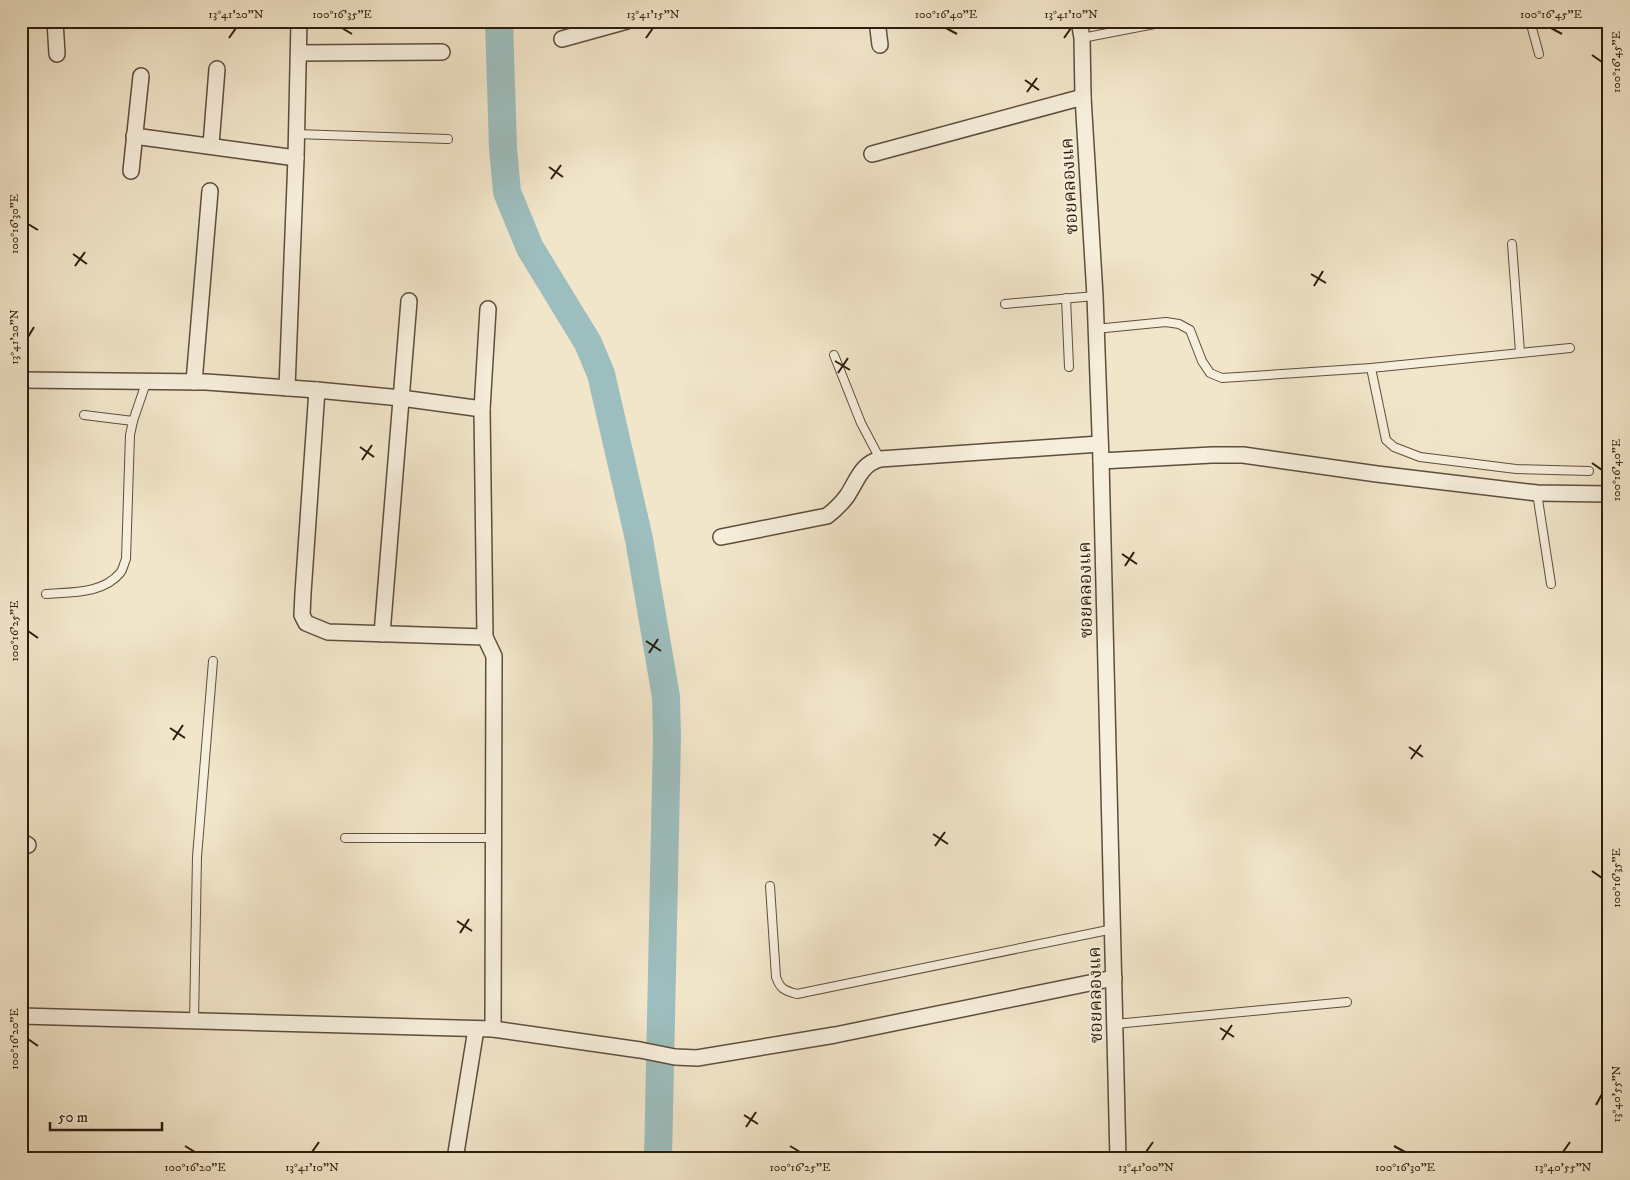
<svg xmlns="http://www.w3.org/2000/svg" width="1630" height="1180" font-family="'IM FELL DW Pica','Noto Serif Thai',serif">
<style>
.lines{fill:none;stroke-linecap:round;stroke-linejoin:round}
.river{stroke:#9dbebe;stroke-width:28}
.service-casing{stroke:#5e4e3c;stroke-width:10}
.minor-casing{stroke:#5e4e3c;stroke-width:18}
.service{stroke:#f7efdd;stroke-width:8}
.minor{stroke:#f7efdd;stroke-width:15}
.ticks{fill:none;stroke:#2c1c0d;stroke-width:2}
.labels{text-anchor:middle;dominant-baseline:central;stroke-width:4;stroke-linejoin:round;paint-order:stroke}
.street-label{font-size:18px;fill:#2c1c0d;stroke:#f7efdd}
.neatline{fill:none;stroke:#2c1c0d;stroke-width:2}
.ticks-label{font-size:12px;text-anchor:middle;fill:#2c1c0d}
</style>
<rect width="100%" height="100%" fill="#f2e6ca"/>
<filter id="stains"><feTurbulence type="fractalNoise" baseFrequency=".004" numOctaves="4"/><feColorMatrix values="0 0 0 0 .2 0 0 0 0 .09 0 0 0 0 .02 0 0 0 .5 -.17"/></filter>
<radialGradient id="worn" r=".72"><stop offset=".6" stop-color="#630" stop-opacity="0"/><stop offset="1" stop-color="#630" stop-opacity=".3"/></radialGradient>
<g class="lines">
<path class="river" d="M499,21L503,148L507,192L530,248L588,343L601,374L639,539L666,697L667,737L658,1159"/>
<defs>
<g id="service">
<path d="M1530,21L1539,54"/>
<path d="M1082,38L1170,21"/>
<path d="M295,134L448,139"/>
<path d="M1512,244L1520,352"/>
<path d="M1066,298L1069,367"/>
<path d="M1005,304L1095,296"/>
<path d="M1095,329L1166,322L1179,324L1190,330L1202,361L1210,373L1222,378L1371,368L1570,348"/>
<path d="M834,355L861,423L880,459"/>
<path d="M1371,368L1386,440L1394,447L1420,457L1516,469L1589,471"/>
<path d="M84,415L133,421"/>
<path d="M1537,493L1551,584"/>
<path d="M46,594C70,592 103,594 120,573C123,570 124,563 126,559L130,435L133,421L146,383"/>
<path d="M345,838H494"/>
<path d="M770,886L776,977C780,989 785,991 797,994L1113,929"/>
<path d="M194,1021L197,857L213,661"/>
<path d="M1115,1024L1347,1002"/>
<path d="M1118,1155L1134,1159"/>
</g>
<g id="minor">
<path d="M55,21L57,54"/>
<path d="M877,21L880,45"/>
<path d="M1079,21L1082,38L1083,97L1095,296L1101,461L1118,1159"/>
<path d="M562,39L627,21"/>
<path d="M299,53L442,52"/>
<path d="M134,136L296,158"/>
<path d="M211,145L217,69"/>
<path d="M872,154L1083,97"/>
<path d="M131,171L141,76"/>
<path d="M488,309L482,409L485,637L494,656L493,1029"/>
<path d="M21,380L206,382L317,390L401,398L482,409"/>
<path d="M194,382L210,191"/>
<path d="M287,388L296,158L299,21"/>
<path d="M317,390L303,593L302,615L306,623L328,632L485,637"/>
<path d="M1101,461L1212,455H1243L1377,474L1537,493L1609,494"/>
<path d="M721,537L827,516C835,510 841,504 847,496C857,481 861,464 880,459L1100,444"/>
<path d="M382,634L409,301"/>
<path d="M21,841L28,845"/>
<path d="M21,1016L493,1029L640,1050L675,1057L697,1058L835,1035L1114,978"/>
<path d="M455,1159L476,1029"/>
</g>
</defs>
<use href="#service" class="service-casing"/>
<use href="#minor" class="minor-casing"/>
<use href="#service" class="service"/>
<use href="#minor" class="minor"/>
</g>
<path class="ticks" d="M342,28L352,34M946,28L957,34M1551,28L1562,34M229,38L236,28M646,38L653,28M1064,38L1071,28M1592,55L1602,62M1025,80L1039,90M1027,92L1037,78M549,167L563,177M551,179L561,165M28,224L38,230M73,254L87,264M75,266L85,252M1311,274L1326,283M1314,286L1323,271M28,337L34,327M835,361L850,370M838,373L848,358M360,447L374,457M362,460L372,445M1592,463L1602,470M1122,554L1137,564M1125,566L1134,552M28,631L38,638M646,641L661,651M649,653L658,639M170,728L185,738M173,740L183,725M1409,747L1423,757M1411,759L1421,745M933,834L948,844M935,846L945,832M1592,871L1602,878M457,921L472,931M460,933L469,919M1220,1028L1234,1037M28,1039L38,1046M1222,1040L1232,1025M1596,1105L1602,1094M744,1115L758,1124M746,1127L756,1112M185,1146L195,1152M790,1146L800,1152M1394,1146L1405,1152M312,1152L319,1142M1146,1152L1153,1142M1563,1152L1570,1142"/>
<g class="labels">
<g class="street-label">
<text transform="translate(1070 186) rotate(-93)">ซอยคลองแค</text>
<text transform="translate(1086 590) rotate(-91)">ซอยคลองแค</text>
<text transform="translate(1096 995) rotate(-91)">ซอยคลองแค</text>
</g>
</g>
<rect width="1630" height="1180" fill="none" stroke="#f2e6ca" stroke-width="55"/>
<path d="M50 1122v8h112v-8" fill="none" stroke="#2c1c0d" stroke-width="2.5"/>
<text x="58" y="1122" font-size="15" fill="#2c1c0d" stroke="#f7efdd" stroke-width="4" paint-order="stroke">50 m</text>
<rect x="28" y="28" width="1574" height="1124" class="neatline"/>
<g class="ticks-label">
<text x="236" y="18">13°41'20"N</text>
<text x="342" y="18">100°16'35"E</text>
<text x="653" y="18">13°41'15"N</text>
<text x="946" y="18">100°16'40"E</text>
<text x="1071" y="18">13°41'10"N</text>
<text x="1551" y="18">100°16'45"E</text>
<text transform="translate(1616 62) rotate(-90)" y="4">100°16'45"E</text>
<text transform="translate(14 224) rotate(-90)" y="4">100°16'30"E</text>
<text transform="translate(14 337) rotate(-90)" y="4">13°41'20"N</text>
<text transform="translate(1616 470) rotate(-90)" y="4">100°16'40"E</text>
<text transform="translate(14 631) rotate(-90)" y="4">100°16'25"E</text>
<text transform="translate(1616 878) rotate(-90)" y="4">100°16'35"E</text>
<text transform="translate(14 1039) rotate(-90)" y="4">100°16'20"E</text>
<text transform="translate(1616 1094) rotate(-90)" y="4">13°40'55"N</text>
<text x="195" y="1171">100°16'20"E</text>
<text x="312" y="1171">13°41'10"N</text>
<text x="800" y="1171">100°16'25"E</text>
<text x="1146" y="1171">13°41'00"N</text>
<text x="1405" y="1171">100°16'30"E</text>
<text x="1563" y="1171">13°40'55"N</text>
</g>
<rect width="100%" height="100%" filter="url(#stains)"/>
<rect width="100%" height="100%" fill="url(#worn)"/>
</svg>
